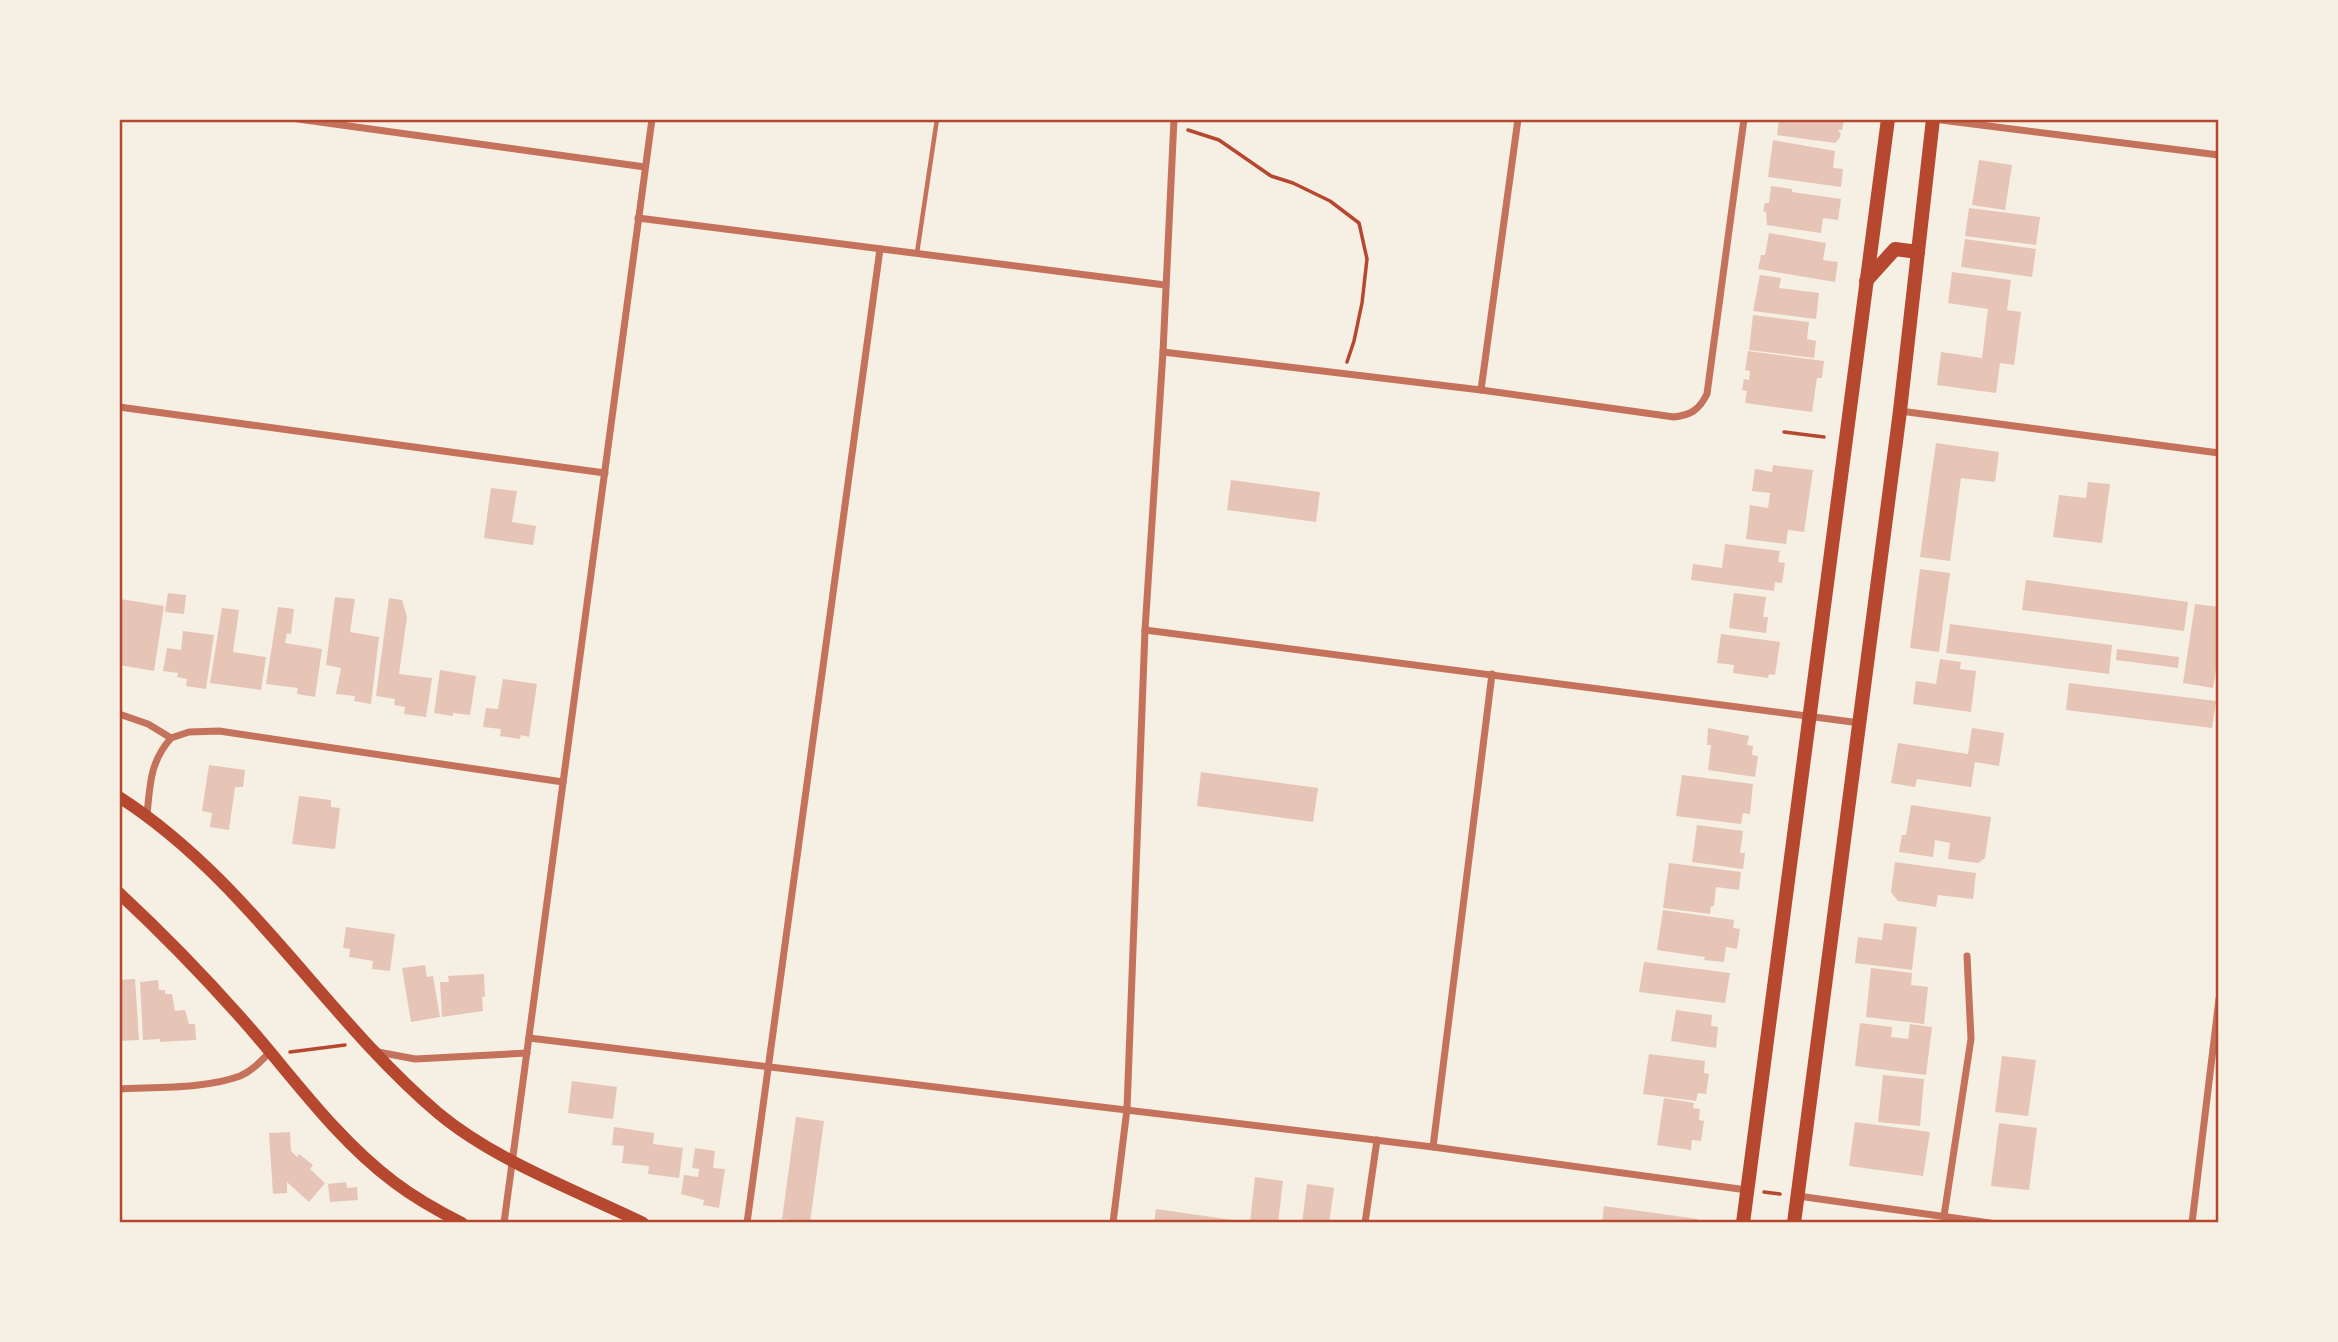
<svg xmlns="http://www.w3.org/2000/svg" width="2338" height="1342" font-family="Roboto,sans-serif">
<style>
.building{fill:#e6c5b7}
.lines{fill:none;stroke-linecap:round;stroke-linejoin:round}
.path{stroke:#b5482f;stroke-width:3.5}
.service{stroke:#c5725c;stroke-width:4.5}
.minor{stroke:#c5725c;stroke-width:7}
.secondary{stroke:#b5482f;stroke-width:12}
.primary{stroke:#b5482f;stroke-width:14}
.neatline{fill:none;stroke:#b5482f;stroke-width:2.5}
</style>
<rect width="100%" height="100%" fill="#f6efe4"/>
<g class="building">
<path d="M1779,119H1844L1842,130H1838L1841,134L1839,139L1835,143L1777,135Z"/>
<path d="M1773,140L1835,151L1833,168L1843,169L1841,187L1768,177Z"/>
<path d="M1979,160L2012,165L2005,210L1972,205Z"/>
<path d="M1771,186L1792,189V192L1841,199L1838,220L1823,218L1821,233L1767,225L1766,212L1763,211L1765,203H1769Z"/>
<path d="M1969,208L2040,217L2036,245L1965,236Z"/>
<path d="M1769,233L1826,243L1823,260L1838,262L1835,282L1758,269L1761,255H1765Z"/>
<path d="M1965,239L2036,249L2032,277L1961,267Z"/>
<path d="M1952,272L2011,280L2007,310L2021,312L2014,365L2000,363L1996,393L1937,385L1941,352L1982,358L1988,309L1948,303Z"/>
<path d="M1760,275L1781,278L1779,288L1819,293L1816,319L1753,311Z"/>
<path d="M1753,315L1809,322L1807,339L1816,341L1814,358L1749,350Z"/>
<path d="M1748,351L1824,361L1822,378H1817L1812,412L1745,403L1747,391L1742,390L1744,379L1749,380L1750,371L1745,370Z"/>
<path d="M1936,443L1999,452L1995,482L1961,478L1950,561L1920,557Z"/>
<path d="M1773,465L1813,470L1804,532L1788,530L1786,544L1746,539L1750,505L1768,508L1770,493L1752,491L1755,469L1772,472Z"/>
<path d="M1231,480L1320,492L1316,522L1227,510Z"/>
<path d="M2088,482L2110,484L2102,543L2053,537L2059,495L2086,498Z"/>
<path d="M491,488L517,491L512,522L536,526L533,545L484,538Z"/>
<path d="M1725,544L1780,551L1778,562L1785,563L1782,583L1775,582L1774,591L1691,580L1693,564L1722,568Z"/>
<path d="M1920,569L1950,573L1939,652L1910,648Z"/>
<path d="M2026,580L2188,602L2184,631L2022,610Z"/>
<path d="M168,593L186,595L184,614L165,612Z"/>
<path d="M1734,593L1766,597L1763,617H1768L1766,633L1729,628Z"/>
<path d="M335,597L355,599L350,632L379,637L371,704L354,701L355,696L336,694L341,668L326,665Z"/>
<path d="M389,598L402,600L407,617L399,674L432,678L426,717L404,714L405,707L394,705L395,699L376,696Z"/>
<path d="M120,599L164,606L154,671L119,665Z"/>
<path d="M2195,604L2219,607V648L2213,688L2183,683Z"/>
<path d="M278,607L294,609L291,634L287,633L285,643L322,649L315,697L297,694L298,688L266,684Z"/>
<path d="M222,608L239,610L233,652L266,657L261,690L210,683Z"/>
<path d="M1950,624L2112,645L2109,674L1946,653Z"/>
<path d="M183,631L214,635L206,689L186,686L187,679L177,677L178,673L163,671L167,648L181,650Z"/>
<path d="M1721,634L1780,642L1775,675L1769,674L1768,678L1733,673L1734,665L1717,663Z"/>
<path d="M2117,649L2179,657L2178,668L2116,660Z"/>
<path d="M1940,659L1961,662L1960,669L1976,671L1971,712L1913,704L1916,681L1936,684Z"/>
<path d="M440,670L476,676L470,715L453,713V716L434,713Z"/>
<path d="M503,679L537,684L529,737L521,735L520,739L500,736L501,729L483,727L486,708L498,709Z"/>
<path d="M2069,683L2216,701L2212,728L2066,710Z"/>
<path d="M1708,728L1749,736L1747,745L1753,746L1752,755L1758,756L1755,777L1708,770L1711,745H1707Z"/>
<path d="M1972,728L2004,733L1999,766L1975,762L1971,787L1917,779L1915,787L1891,783L1898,743L1968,754Z"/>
<path d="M209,765L245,770L243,787H235L229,830L210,827L212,813L202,811Z"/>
<path d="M1201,772L1318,788L1313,822L1197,806Z"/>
<path d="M1682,775L1753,784L1750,814L1743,813L1741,824L1676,816Z"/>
<path d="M299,796L331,800V807L340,808L335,849L292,844Z"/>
<path d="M1911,805L1991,817L1985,858L1978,863L1948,859L1950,843L1935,840L1933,857L1899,852L1902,835H1906Z"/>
<path d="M1697,825L1743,831L1740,853H1745L1743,869L1692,862Z"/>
<path d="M1895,862L1976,873L1973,899L1938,895L1936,907L1898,901L1891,892Z"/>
<path d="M1669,863L1741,872L1739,890L1716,887L1714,906H1711L1710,914L1663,908Z"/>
<path d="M1663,910L1734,920L1733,928L1740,929L1737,949L1726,947L1724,962L1704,960L1705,957L1657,950Z"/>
<path d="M1884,923L1917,927L1912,970L1855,963L1858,937L1882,940Z"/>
<path d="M346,927L395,934L390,971L372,969L373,961L349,957L350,949L343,948Z"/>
<path d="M1644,962L1730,973L1725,1003L1639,992Z"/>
<path d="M425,965L427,977L433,976L440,1017L411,1022L402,968Z"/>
<path d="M1871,968L1912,973L1911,985L1928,987L1924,1024L1866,1017Z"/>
<path d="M484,974L485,997H482L483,1011L442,1017L440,982H449L448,976Z"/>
<path d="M135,979L139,1040L119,1041V980Z"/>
<path d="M158,980L159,990H165V994H172L175,1011L185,1010L189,1024H195L196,1040L160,1042V1039L143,1040L140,982Z"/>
<path d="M1676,1010L1712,1015L1711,1026L1718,1027L1716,1048L1671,1041Z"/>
<path d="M1860,1023L1892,1027L1891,1037L1908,1039L1910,1024L1932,1027L1926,1075L1855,1066Z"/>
<path d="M1649,1054L1705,1061L1704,1073L1709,1074L1706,1094L1698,1093L1696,1101L1643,1094Z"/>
<path d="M2002,1056L2036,1060L2028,1116L1995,1112Z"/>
<path d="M1883,1075L1924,1079L1920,1126L1878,1122Z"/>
<path d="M572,1081L617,1087L613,1119L568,1113Z"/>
<path d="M1664,1098L1694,1103L1693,1108L1700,1109L1699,1120L1704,1121L1701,1141L1692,1140L1691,1150L1657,1145Z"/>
<path d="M796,1117L824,1121L810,1222L782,1219Z"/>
<path d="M1855,1122L1930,1132L1923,1176L1849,1166Z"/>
<path d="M1999,1123L2037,1128L2029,1190L1991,1186Z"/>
<path d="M614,1127L654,1133L653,1144L683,1148L679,1178L648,1174L649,1166L622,1163L624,1146L612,1145Z"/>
<path d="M290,1132L291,1151L297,1157L299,1154L313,1165L310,1169L325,1183L309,1202L287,1182V1193L273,1194L269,1133Z"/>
<path d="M695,1148L715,1151L713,1168L725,1169L719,1208L703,1205L704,1200L681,1194L684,1175L698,1177L699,1169L692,1168Z"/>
<path d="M1255,1177L1283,1181L1278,1223H1250Z"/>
<path d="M346,1182L347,1188L357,1187L358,1200L330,1202L328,1184Z"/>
<path d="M1307,1184L1334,1188L1329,1223H1302Z"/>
<path d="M1604,1206L1698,1219L1701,1223H1602Z"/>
<path d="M1156,1209L1233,1220L1232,1223H1154Z"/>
</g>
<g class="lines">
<g class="path">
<path d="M1188,130L1219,140L1271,176L1293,183L1330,201L1359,223L1367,259L1362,303L1354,341L1347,362"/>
<path d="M1784,432L1824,437"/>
<path d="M290,1052L345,1045"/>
<path d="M1764,1192L1780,1194"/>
</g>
<path class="service" d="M917,253L937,119"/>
<g class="minor">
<path d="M298,119L645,167"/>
<path d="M1933,119L2219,155"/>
<path d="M638,218L1165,285"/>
<path d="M1163,352L1481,390L1674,417C1691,415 1699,410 1707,394L1744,119"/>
<path d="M1481,390L1518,119"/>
<path d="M119,407L605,473"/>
<path d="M1900,411L2219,453"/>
<path d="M1145,630L1860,723"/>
<path d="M119,714L148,724L171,738L189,732L219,731L563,782"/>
<path d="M147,815C150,784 150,762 171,738"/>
<path d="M529,1038L1433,1147L1747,1190"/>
<path d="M378,1052L415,1059L527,1053"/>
<path d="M119,1089C156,1087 205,1089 240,1076C252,1071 261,1061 270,1052"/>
<path d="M1433,1147L1492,674"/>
<path d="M1798,1196L1990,1223"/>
<path d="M1944,1216L1971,1039L1967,956"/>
<path d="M504,1223L652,119"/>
<path d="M747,1223L880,249"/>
<path d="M1113,1223L1127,1109L1145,630L1163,352L1174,119"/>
<path d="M1365,1223L1377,1140"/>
<path d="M2192,1223L2219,999"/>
</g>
<g class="secondary">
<path d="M119,797C247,879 324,1016 438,1113C494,1160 577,1191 643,1223"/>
<path d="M119,893C162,933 203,975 242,1019C290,1073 335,1138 394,1182C415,1198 438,1211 462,1223"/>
</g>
<g class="primary">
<path d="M1866,281L1895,249L1918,252"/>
<path d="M1743,1223L1888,119"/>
<path d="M1794,1223L1900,411L1933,119"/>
</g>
</g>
<rect width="2338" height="1342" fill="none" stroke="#f6efe4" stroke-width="242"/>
<rect x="121" y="121" width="2096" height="1100" class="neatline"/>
</svg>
